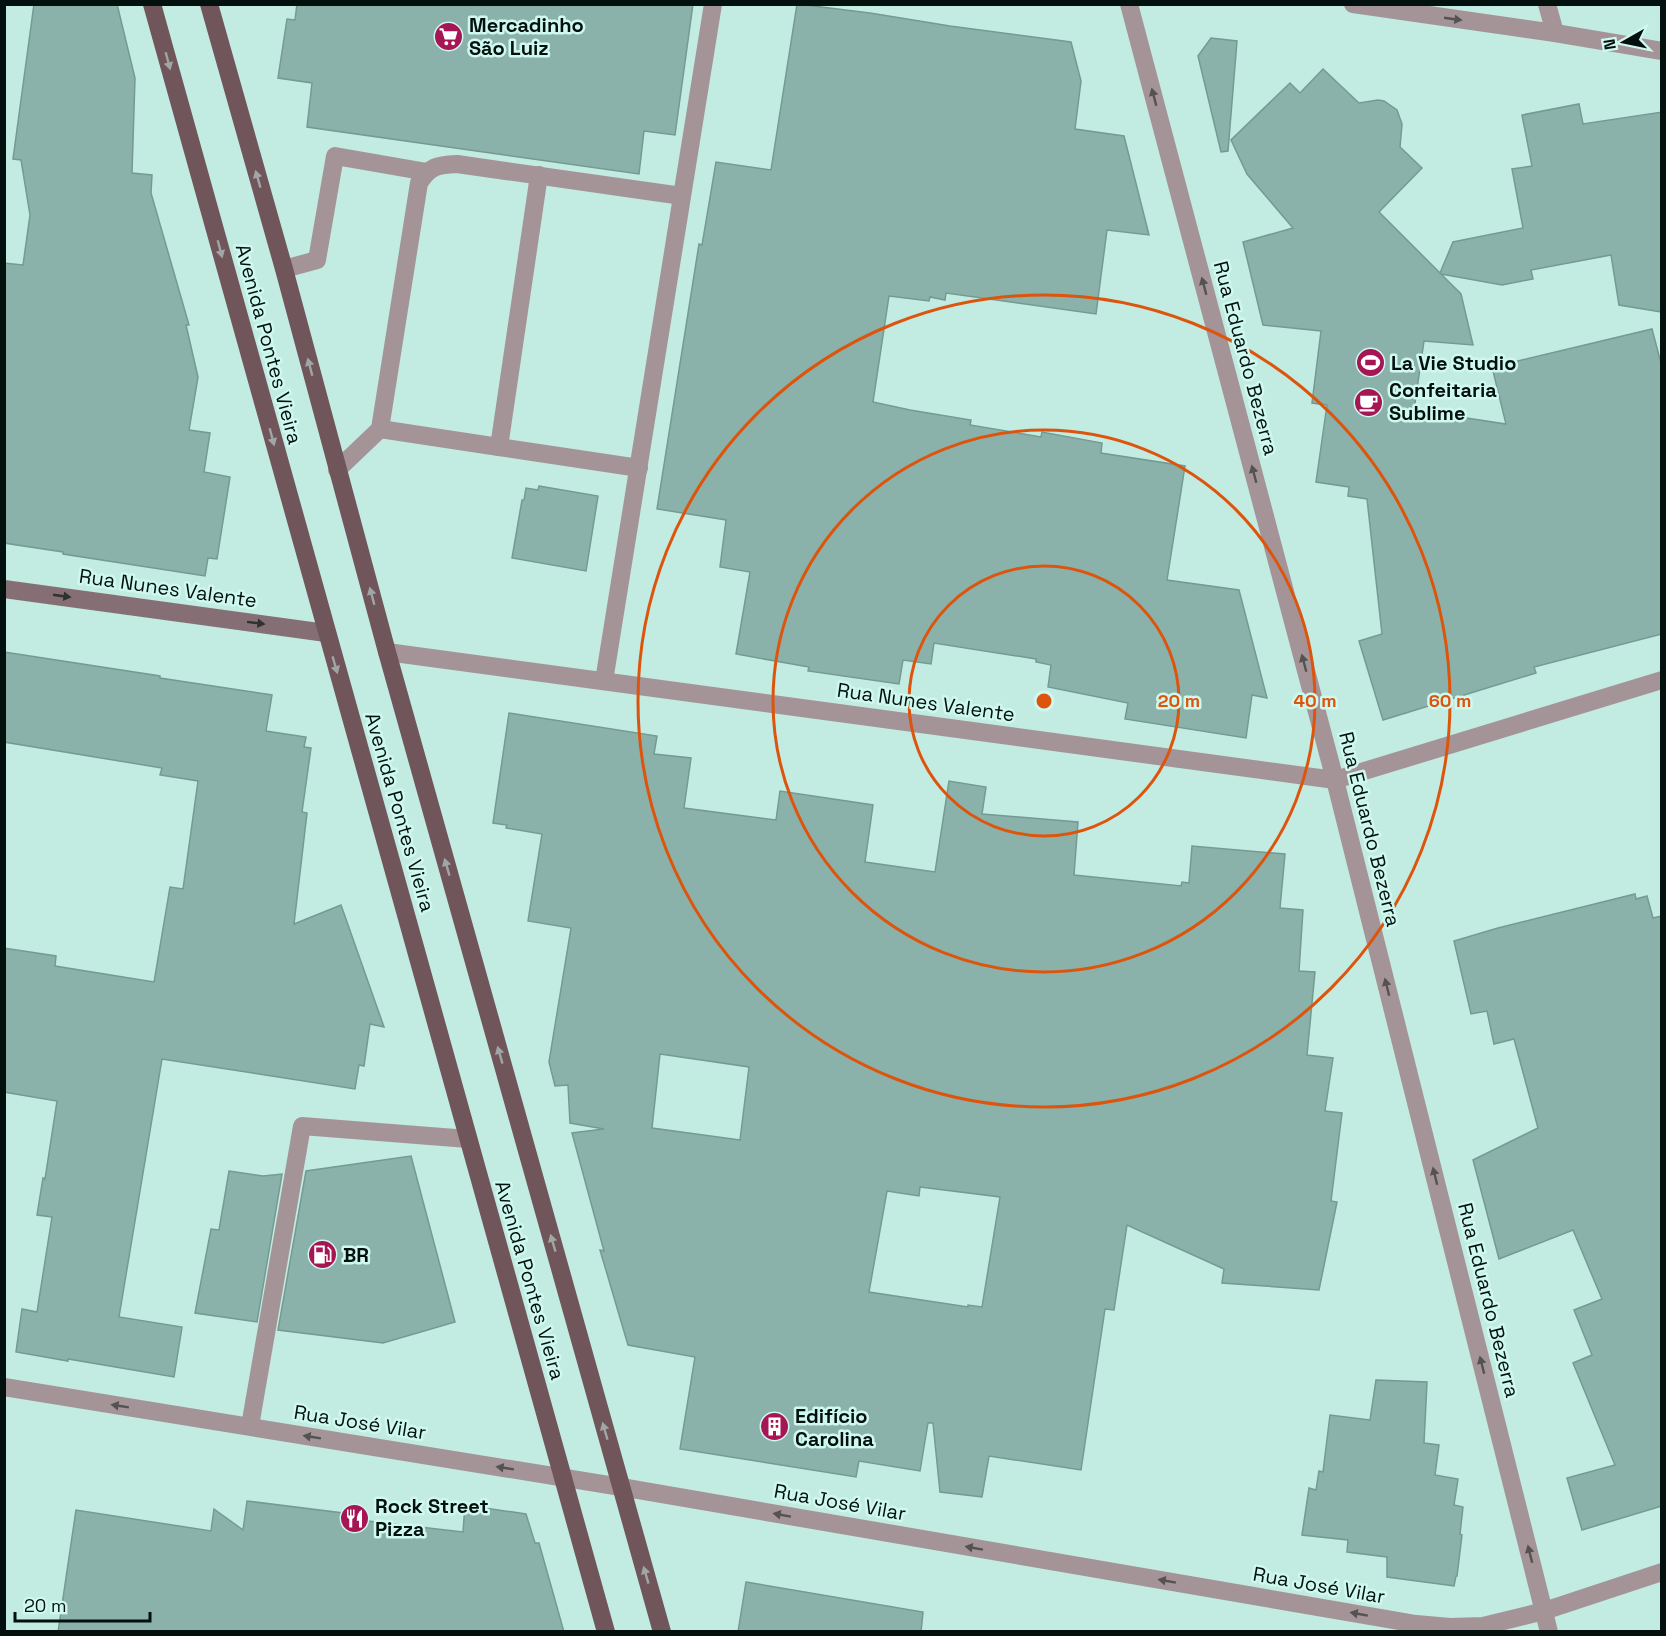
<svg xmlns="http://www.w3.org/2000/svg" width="1666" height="1636" font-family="'Space Grotesk',sans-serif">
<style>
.building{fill:#8bb2aa;stroke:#749a92;stroke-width:1.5;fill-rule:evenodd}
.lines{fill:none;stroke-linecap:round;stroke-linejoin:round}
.lane{stroke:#a49497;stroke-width:18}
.street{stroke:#a49497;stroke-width:18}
.secondary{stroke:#856f74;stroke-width:18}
.primary{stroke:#70555b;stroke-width:18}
.oneway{fill:#545252}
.oneway2{fill:#a0a6a5}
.oneway3{fill:#303232}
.ring{fill:none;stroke:#dd550c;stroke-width:3}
.labels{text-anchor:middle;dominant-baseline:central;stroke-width:5;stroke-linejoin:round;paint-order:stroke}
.poi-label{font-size:20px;font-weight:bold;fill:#03110e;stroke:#cff8ef;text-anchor:start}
.street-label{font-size:20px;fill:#03110e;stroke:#cff8ef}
.centre{fill:#dd550c;stroke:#cff8ef;stroke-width:3}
.ring-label{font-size:18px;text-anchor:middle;font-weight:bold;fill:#dd550c;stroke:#cff8ef;stroke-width:5;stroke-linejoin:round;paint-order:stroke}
</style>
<rect width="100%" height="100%" fill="#c2ebe2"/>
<g class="building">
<path d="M34,4H117L135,78L132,173L152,175L151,193L189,325H186L198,377L189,430L210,433L204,472L230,477L217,559L208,558L205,576L63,554V552L4,543V263L23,265L30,215L21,160L13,159Z"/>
<path d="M297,4H693L675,135L644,131L639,174L307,127L312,83L278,78L287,19L295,20Z"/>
<path d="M797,4L870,13L950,26L1071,42L1081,81L1075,129L1124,136L1149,235L1107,230L1096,314L946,293L945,300L930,297L929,301L889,296L873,402L910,410L971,420L970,425L1041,437L1042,432L1102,443L1101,453L1185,466L1167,580L1239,590L1267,698L1252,695L1246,738L1125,719L1128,703L1048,687L1051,665L1036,662V659L934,643L931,664L903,660L899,684L808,671L809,667L736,654L750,572L720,567L726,520L657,509L699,244L702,245L716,162L771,170Z"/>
<path d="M1211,38L1237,41L1228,151L1221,152L1198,56Z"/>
<path d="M1323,69L1359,103L1378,100L1384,101L1397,110L1402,124L1400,147L1422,168L1379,212L1440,273L1453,242L1523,228L1512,169L1532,166L1522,115L1579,104L1583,124L1662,112V312L1619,305L1611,255L1531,270L1533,279L1502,285L1441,274L1461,294L1473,345L1424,341L1414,410L1506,424L1492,367L1652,329L1662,367V634L1534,667L1536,673L1383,720L1359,641L1382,634L1367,499L1348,496L1349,487L1316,482L1327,405L1312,403L1321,331L1263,325L1243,242L1293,228L1247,174L1231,140L1290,83L1300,93Z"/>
<path d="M539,486L598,496L586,571L512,558L522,500H524L526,488L538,490Z"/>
<path d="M4,652L160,676V678L272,695L266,731L306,737L304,747L311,748L302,812L307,813L294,924L341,905L384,1027L370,1024L364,1066L359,1065L355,1089L162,1059L119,1317L182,1327L174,1377L68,1359V1361L16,1352L22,1309L37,1312L52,1217L37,1215L43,1178L45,1179L57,1101L4,1092V948L56,956L55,966L154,982L170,887L183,889L198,781L160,775L162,768L4,742Z"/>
<path d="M509,713L657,736L654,754L691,758L684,808L776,820L780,791L873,805L865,862L935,872L949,781L986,787L982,814L1078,822L1074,875L1181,886L1182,882L1189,883L1192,846L1285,854L1280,908L1303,910L1299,971L1315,972L1307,1055L1333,1058L1325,1111L1342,1113L1331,1201L1337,1202L1319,1290L1222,1283L1224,1269L1127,1225L1114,1310L1105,1309L1081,1470L989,1456L982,1497L940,1492L933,1423H928L920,1471L859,1461L856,1477L680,1449L695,1357L628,1345L600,1250L604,1251L572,1133L604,1129L570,1123L568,1085L555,1086L549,1062L571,928L528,921L542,834L506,828L507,825L493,823ZM660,1054L749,1067L740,1140L652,1128ZM920,1187L1000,1197L982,1307L968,1305V1307L869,1292L887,1191L919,1196Z"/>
<path d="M1635,894L1636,899L1647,896L1653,918L1662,916V1506L1582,1530L1567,1478L1615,1465L1573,1363L1592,1355L1574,1310L1602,1299L1573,1230L1499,1259L1473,1160L1538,1128L1514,1039L1494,1044L1487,1011L1471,1014L1454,941L1498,928Z"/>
<path d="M411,1156L455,1322L383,1343L278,1330L306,1171Z"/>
<path d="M229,1171L263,1176L282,1174L257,1322L195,1313L211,1229L219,1230Z"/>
<path d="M1376,1380L1427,1382L1424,1443L1439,1445L1435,1475L1458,1479L1454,1505L1463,1507L1460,1534L1462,1535L1457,1576H1456L1454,1586L1387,1577V1557L1347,1552L1348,1540L1302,1535L1309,1488L1316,1490L1319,1471L1323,1472L1330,1415L1370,1420Z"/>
<path d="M247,1501L343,1513L342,1518L463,1532L465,1505L526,1514L535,1543H539L564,1632H58L76,1510L211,1531L214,1509L243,1530Z"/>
<path d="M746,1582L923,1612L921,1632H738Z"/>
</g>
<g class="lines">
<g class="lane">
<path d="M284,269L317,260L335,156L427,172"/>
<path d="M380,429L499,447L539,175"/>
<path d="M499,447L639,468"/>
<path d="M337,470L380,429L419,183C430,166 437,165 457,164L682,196"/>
<path d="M604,681L713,4"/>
<path d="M250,1426L302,1126L468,1139"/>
</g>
<g class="street">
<path d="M1129,4L1335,780L1549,1632"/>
<path d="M1353,4L1555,33L1662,51"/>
<path d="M1547,4L1555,33"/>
<path d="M387,652L1335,780L1662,680"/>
<path d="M4,1387L621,1487L1416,1624L1450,1627L1483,1626L1544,1611L1662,1572"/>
</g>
<path class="secondary" d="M4,589L326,633"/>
<g class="primary">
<path d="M152,4L606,1632"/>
<path d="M209,4L284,269L387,652L662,1632"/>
</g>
</g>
<defs><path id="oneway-solid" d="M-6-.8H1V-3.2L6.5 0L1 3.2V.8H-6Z" transform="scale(1.5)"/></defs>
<g class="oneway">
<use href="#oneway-solid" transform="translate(1453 19) rotate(8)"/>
<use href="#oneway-solid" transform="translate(1154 97) rotate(-105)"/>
<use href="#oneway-solid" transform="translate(1204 286) rotate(-105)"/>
<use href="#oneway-solid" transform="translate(1254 474) rotate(-105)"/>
<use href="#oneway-solid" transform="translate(1304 663) rotate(-105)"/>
<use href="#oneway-solid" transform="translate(1387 987) rotate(-104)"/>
<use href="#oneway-solid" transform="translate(1435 1176) rotate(-104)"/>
<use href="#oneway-solid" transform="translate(1482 1365) rotate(-104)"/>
<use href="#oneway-solid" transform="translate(120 1406) rotate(-171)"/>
<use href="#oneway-solid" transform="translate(312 1437) rotate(-171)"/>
<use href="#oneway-solid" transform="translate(505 1468) rotate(-171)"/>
<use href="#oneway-solid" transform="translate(782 1515) rotate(-170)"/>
<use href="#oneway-solid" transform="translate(974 1548) rotate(-170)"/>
<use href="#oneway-solid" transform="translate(1530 1554) rotate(-104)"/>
<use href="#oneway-solid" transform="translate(1167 1581) rotate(-170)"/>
<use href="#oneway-solid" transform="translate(1359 1614) rotate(-170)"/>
</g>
<g class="oneway2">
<use href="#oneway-solid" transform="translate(168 61) rotate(75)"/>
<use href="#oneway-solid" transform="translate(258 179) rotate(-106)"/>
<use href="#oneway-solid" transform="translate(220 249) rotate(75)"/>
<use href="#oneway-solid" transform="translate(310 367) rotate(-105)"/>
<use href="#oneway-solid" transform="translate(272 437) rotate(75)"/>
<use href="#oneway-solid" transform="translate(372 596) rotate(-105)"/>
<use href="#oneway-solid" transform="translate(335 665) rotate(74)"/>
<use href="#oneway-solid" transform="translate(447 867) rotate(-106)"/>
<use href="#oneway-solid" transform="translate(500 1055) rotate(-106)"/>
<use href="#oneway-solid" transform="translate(553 1243) rotate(-106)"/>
<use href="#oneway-solid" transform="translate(605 1431) rotate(-106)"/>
<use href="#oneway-solid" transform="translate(646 1575) rotate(-106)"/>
</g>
<g class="oneway3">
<use href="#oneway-solid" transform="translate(62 596) rotate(8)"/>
<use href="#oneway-solid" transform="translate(256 623) rotate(7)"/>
</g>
<g class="ring">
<circle cx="1044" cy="701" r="135"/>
<circle cx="1044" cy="701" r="271"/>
<circle cx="1044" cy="701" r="406"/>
</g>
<defs>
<symbol id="supermarket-disc" viewBox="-11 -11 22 22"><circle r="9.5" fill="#a61655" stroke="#cff8ef"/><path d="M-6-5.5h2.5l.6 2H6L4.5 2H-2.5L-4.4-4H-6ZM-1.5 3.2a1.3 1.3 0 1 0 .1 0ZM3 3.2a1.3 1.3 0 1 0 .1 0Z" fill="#fff"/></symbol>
<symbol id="stadium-disc" viewBox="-11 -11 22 22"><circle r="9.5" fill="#a61655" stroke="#cff8ef"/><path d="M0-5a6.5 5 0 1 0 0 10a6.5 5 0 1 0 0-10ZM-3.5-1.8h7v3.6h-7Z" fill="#fff"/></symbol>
<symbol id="cafe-disc" viewBox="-11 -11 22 22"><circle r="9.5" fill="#a61655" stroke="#cff8ef"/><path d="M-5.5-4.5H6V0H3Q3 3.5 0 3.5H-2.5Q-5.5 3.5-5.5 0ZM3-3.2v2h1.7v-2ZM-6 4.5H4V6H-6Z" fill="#fff"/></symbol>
<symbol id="fuel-disc" viewBox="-11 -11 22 22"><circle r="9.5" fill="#a61655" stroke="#cff8ef"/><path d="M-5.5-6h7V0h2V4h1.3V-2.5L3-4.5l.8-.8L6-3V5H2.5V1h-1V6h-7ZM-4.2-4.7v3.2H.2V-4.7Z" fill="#fff"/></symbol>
<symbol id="building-disc" viewBox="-11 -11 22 22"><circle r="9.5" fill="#a61655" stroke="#cff8ef"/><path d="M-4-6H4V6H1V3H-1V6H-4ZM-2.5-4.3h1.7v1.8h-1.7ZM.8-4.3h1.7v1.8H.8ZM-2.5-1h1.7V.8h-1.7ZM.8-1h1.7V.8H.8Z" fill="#fff"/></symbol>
<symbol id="restaurant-disc" viewBox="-11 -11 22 22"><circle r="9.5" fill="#a61655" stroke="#cff8ef"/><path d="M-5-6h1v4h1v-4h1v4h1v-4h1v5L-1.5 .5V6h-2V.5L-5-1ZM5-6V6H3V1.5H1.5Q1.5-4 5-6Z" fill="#fff"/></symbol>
</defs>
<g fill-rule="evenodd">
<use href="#supermarket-disc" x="432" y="20" width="33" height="33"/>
<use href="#stadium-disc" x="1354" y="346" width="33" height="33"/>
<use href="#cafe-disc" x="1352" y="386" width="33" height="33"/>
<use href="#fuel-disc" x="306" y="1238" width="33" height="33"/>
<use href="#building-disc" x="758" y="1410" width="33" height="33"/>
<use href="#restaurant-disc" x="338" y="1502" width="33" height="33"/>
</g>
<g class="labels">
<g class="poi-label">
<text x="469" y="25">Mercadinho<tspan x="469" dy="23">São Luiz</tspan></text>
<text x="1391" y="363">La Vie Studio</text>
<text x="1389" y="390">Confeitaria<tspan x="1389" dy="23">Sublime</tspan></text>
<text x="343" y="1255">BR</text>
<text x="795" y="1416">Edifício<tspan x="795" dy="23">Carolina</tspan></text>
<text x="375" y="1506">Rock Street<tspan x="375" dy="23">Pizza</tspan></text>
</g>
<g class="street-label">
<text transform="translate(269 344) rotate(75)">Avenida Pontes Vieira</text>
<text transform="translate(1246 358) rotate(75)">Rua Eduardo Bezerra</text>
<text transform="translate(168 588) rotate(8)">Rua Nunes Valente</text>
<text transform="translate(926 702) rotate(8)">Rua Nunes Valente</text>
<text transform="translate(400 812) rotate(74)">Avenida Pontes Vieira</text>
<text transform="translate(1370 829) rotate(76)">Rua Eduardo Bezerra</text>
<text transform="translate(530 1280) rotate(74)">Avenida Pontes Vieira</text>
<text transform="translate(1489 1300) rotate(76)">Rua Eduardo Bezerra</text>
<text transform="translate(360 1422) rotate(9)">Rua José Vilar</text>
<text transform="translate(840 1502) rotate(10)">Rua José Vilar</text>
<text transform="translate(1319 1585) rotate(10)">Rua José Vilar</text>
</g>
</g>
<circle cx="1044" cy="701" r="9" class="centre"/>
<g class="ring-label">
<text x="1179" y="707">20 m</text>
<text x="1315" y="707">40 m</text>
<text x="1450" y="707">60 m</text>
</g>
<rect width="1666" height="1636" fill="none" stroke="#03110e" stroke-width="12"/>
<g transform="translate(1624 42) rotate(261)" stroke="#cff8ef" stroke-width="4.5" paint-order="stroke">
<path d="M0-4.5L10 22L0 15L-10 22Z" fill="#03110e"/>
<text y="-9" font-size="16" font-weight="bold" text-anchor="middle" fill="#03110e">N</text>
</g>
<path d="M15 1612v9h135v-9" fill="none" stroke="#03110e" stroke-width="3"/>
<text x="24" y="1612" font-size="18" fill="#03110e" stroke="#cff8ef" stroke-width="4.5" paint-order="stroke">20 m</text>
</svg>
